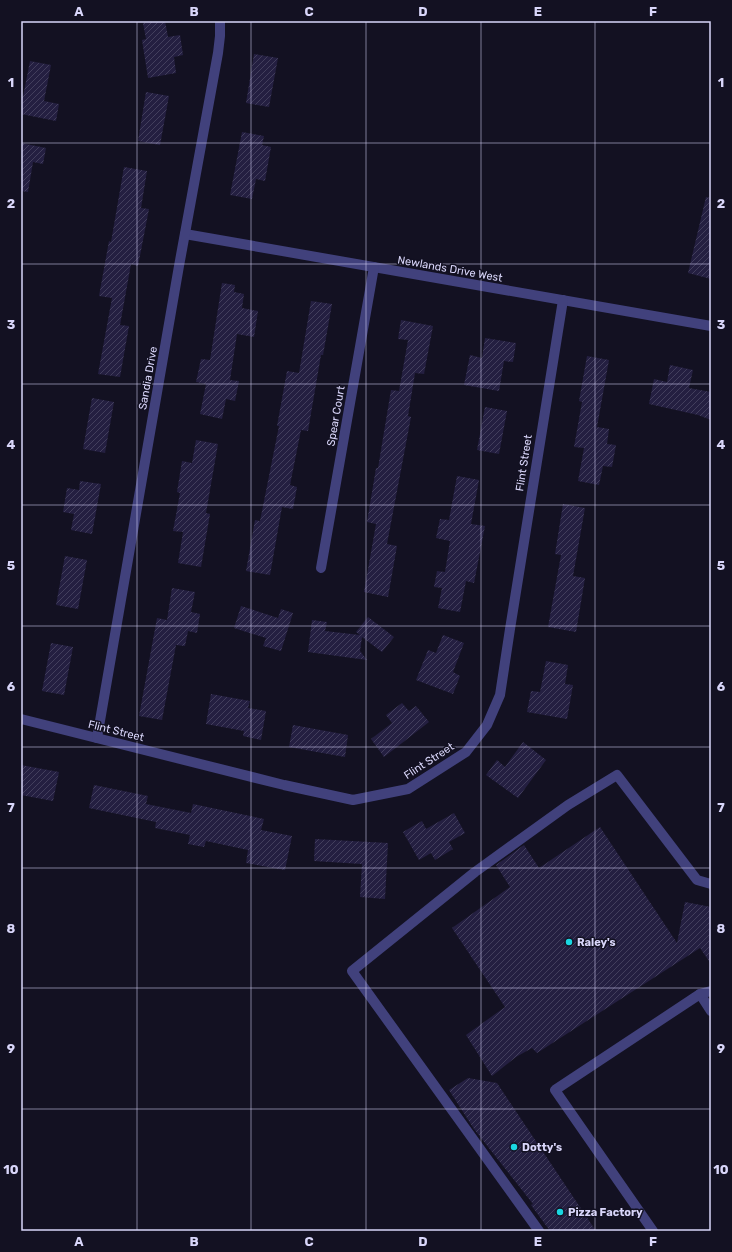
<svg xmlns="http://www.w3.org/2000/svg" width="732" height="1252" font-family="Rubik,sans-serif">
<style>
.building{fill:url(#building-hatch)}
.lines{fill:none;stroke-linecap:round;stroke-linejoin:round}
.minor{stroke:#41417c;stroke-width:10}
.grid{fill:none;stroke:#d9d6fa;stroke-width:1;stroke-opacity:0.55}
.poi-dot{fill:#1ad7e2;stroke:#131122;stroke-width:1.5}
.labels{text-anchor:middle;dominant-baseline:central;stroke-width:3;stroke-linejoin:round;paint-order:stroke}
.street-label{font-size:11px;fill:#d9d6fa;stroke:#131122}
.poi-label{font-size:11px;font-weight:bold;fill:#d9d6fa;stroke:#131122;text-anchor:start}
.neatline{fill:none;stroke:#d9d6fa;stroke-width:1.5}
.grid-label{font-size:13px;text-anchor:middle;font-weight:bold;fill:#d9d6fa}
</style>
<defs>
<pattern id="building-hatch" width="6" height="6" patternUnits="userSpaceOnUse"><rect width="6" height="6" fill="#241f41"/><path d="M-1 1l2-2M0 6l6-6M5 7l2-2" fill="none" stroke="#433f5d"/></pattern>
</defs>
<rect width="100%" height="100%" fill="#131122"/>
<g class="building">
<path d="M155,21H165L168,37L180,35L183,55L174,57L176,73L148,78L142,40L146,39L143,23Z"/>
<path d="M254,54L278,58L269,107L246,103Z"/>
<path d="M30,61L51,65L44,101L59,104L56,121L21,114V97H23Z"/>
<path d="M146,92L169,96L160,145L138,141Z"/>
<path d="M242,132L264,136L262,145L271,147L265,181L256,179L252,199L230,195Z"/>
<path d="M21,143L46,148L43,164L33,162L28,192L21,191Z"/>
<path d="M124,167L147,171L141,208L149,209L138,266L131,264L120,325L129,326L120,377L98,374L112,298L99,296L109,241L111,242Z"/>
<path d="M706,197L711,198V279L688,273Z"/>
<path d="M222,283L235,285L234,292L244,294L242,308L258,311L254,337L237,334L230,380L239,381L235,401L226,399L222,419L200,414L206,384L196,382L201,359L210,360Z"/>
<path d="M311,301L332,304L323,355H321L308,431L301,430L290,485L297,487L293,509L282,507L270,575L246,571L255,520L260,521L279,426H277L287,371L299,373Z"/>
<path d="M401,320L433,326L424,374L415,373L408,416L411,417L387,544L397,546L388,597L364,592L376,524L367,522L376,468H378L391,390L399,391L408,340L398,339Z"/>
<path d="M485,338L516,343L513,362L504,361L499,391L464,385L470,355L482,358Z"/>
<path d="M587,356L609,360L597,427L609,429L607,444L616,445L612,467L603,466L599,485L578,481L584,448L574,447L582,402L579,401Z"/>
<path d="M670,365L693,370L689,388L711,392V420L698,415L649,404L654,379L667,382Z"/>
<path d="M92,398L114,402L105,453L83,449Z"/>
<path d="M485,407L507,411L499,454L477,450Z"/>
<path d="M196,440L218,444L206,513L210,514L201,567L178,563L183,532L173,531L180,493L177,492L182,461L192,463Z"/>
<path d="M457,476L479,480L471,524L485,526L474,583L466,581L460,612L438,608L442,588L434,587L437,571L445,572L450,541L436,538L440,519L449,520Z"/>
<path d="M80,481L101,484L92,534L71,530L74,514L63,512L67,488L79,490Z"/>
<path d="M563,504L585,508L573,576L585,578L576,632L548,627L561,555L555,554Z"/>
<path d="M65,556L87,560L78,609L56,605Z"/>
<path d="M172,588L195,592L191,612L200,614L197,633L188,631L185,646L176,645L162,720L139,716L157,618L167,620Z"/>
<path d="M241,606L278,618L281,609L293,613L281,651L263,646L266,638L234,628Z"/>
<path d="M368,617L394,637L382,652L362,637L360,651L367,660L308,652L312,620L327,622L325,631L360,635L356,632Z"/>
<path d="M443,635L464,643L453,672L460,676L453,694L416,680L428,650L436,653Z"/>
<path d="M51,643L73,647L64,695L42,691Z"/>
<path d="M546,661L568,665L565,684L573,685L567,719L527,712L531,691L540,692Z"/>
<path d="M211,694L250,701L248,708L266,711L261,740L243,736L244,731L206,724Z"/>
<path d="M402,703L409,711L416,706L429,722L384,757L371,739L392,723L386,715Z"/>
<path d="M293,725L348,735L345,757L289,747Z"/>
<path d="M523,742L546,760L518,798L486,775L497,760L505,767Z"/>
<path d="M21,765L59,772L53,801L21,795Z"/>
<path d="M94,785L148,796L146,804L191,813L193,804L264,819L261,830L292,836L285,870L246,863L248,850L206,841L204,847L188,844L190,835L155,828L156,822L89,808Z"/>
<path d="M454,813L465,833L449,842L453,849L435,860L431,853L419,860L403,832L422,821L426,829Z"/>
<path d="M600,827L677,943L685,902L711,907V964L700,948L537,1053L532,1048L516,1057L492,1076L466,1035L505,1007L452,928L510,887L496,865L524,845L539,868Z"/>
<path d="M315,839L388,843L385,899L360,897L362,864L314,861Z"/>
<path d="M468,1078L497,1083L596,1231H550L531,1205L533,1204L474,1129L449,1090Z"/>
</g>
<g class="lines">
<g class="minor">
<path d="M185,234L711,326"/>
<path d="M321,568L374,267"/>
<path d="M21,719L284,785L353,800L408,789L466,752L487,725L500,695L510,629L563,300"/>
<path d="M97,738L179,266L218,53L220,36V21"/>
<path d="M700,994L711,1011"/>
<path d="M539,1231L352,971L475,872L568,805L617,775L697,880L711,884"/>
<path d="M653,1231L555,1090L700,994L711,991"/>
</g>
</g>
<path class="grid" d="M137,21V1231M251,21V1231M366,21V1231M481,21V1231M595,21V1231M21,143H711M21,264H711M21,384H711M21,505H711M21,626H711M21,747H711M21,868H711M21,988H711M21,1109H711"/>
<g class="poi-dot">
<circle cx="569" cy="942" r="4"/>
<circle cx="514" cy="1147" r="4"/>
<circle cx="560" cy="1212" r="4"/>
</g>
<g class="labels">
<g class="street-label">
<text transform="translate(450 269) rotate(10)">Newlands Drive West</text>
<text transform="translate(148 378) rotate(-80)">Sandia Drive</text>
<text transform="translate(336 416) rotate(-80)">Spear Court</text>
<text transform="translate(524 463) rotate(-81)">Flint Street</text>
<text transform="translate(116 731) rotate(14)">Flint Street</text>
<text transform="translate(429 761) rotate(-33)">Flint Street</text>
</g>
<g class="poi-label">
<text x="577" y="942">Raley's</text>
<text x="522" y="1147">Dotty's</text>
<text x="568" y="1212">Pizza Factory</text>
</g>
</g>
<rect width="732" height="1252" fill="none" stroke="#131122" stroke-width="44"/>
<rect x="22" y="22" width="688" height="1208" class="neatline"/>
<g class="grid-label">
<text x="79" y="16">A</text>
<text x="194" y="16">B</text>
<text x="309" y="16">C</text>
<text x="423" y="16">D</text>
<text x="538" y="16">E</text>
<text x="653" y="16">F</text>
<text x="11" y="87">1</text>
<text x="721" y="87">1</text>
<text x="11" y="208">2</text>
<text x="721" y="208">2</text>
<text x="11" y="329">3</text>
<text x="721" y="329">3</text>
<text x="11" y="449">4</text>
<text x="721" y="449">4</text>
<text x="11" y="570">5</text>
<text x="721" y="570">5</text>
<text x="11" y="691">6</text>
<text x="721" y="691">6</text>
<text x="11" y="812">7</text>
<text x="721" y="812">7</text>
<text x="11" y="933">8</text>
<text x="721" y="933">8</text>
<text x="11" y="1053">9</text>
<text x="721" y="1053">9</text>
<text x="11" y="1174">10</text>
<text x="721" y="1174">10</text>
<text x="79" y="1246">A</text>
<text x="194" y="1246">B</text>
<text x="309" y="1246">C</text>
<text x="423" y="1246">D</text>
<text x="538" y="1246">E</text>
<text x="653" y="1246">F</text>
</g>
</svg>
